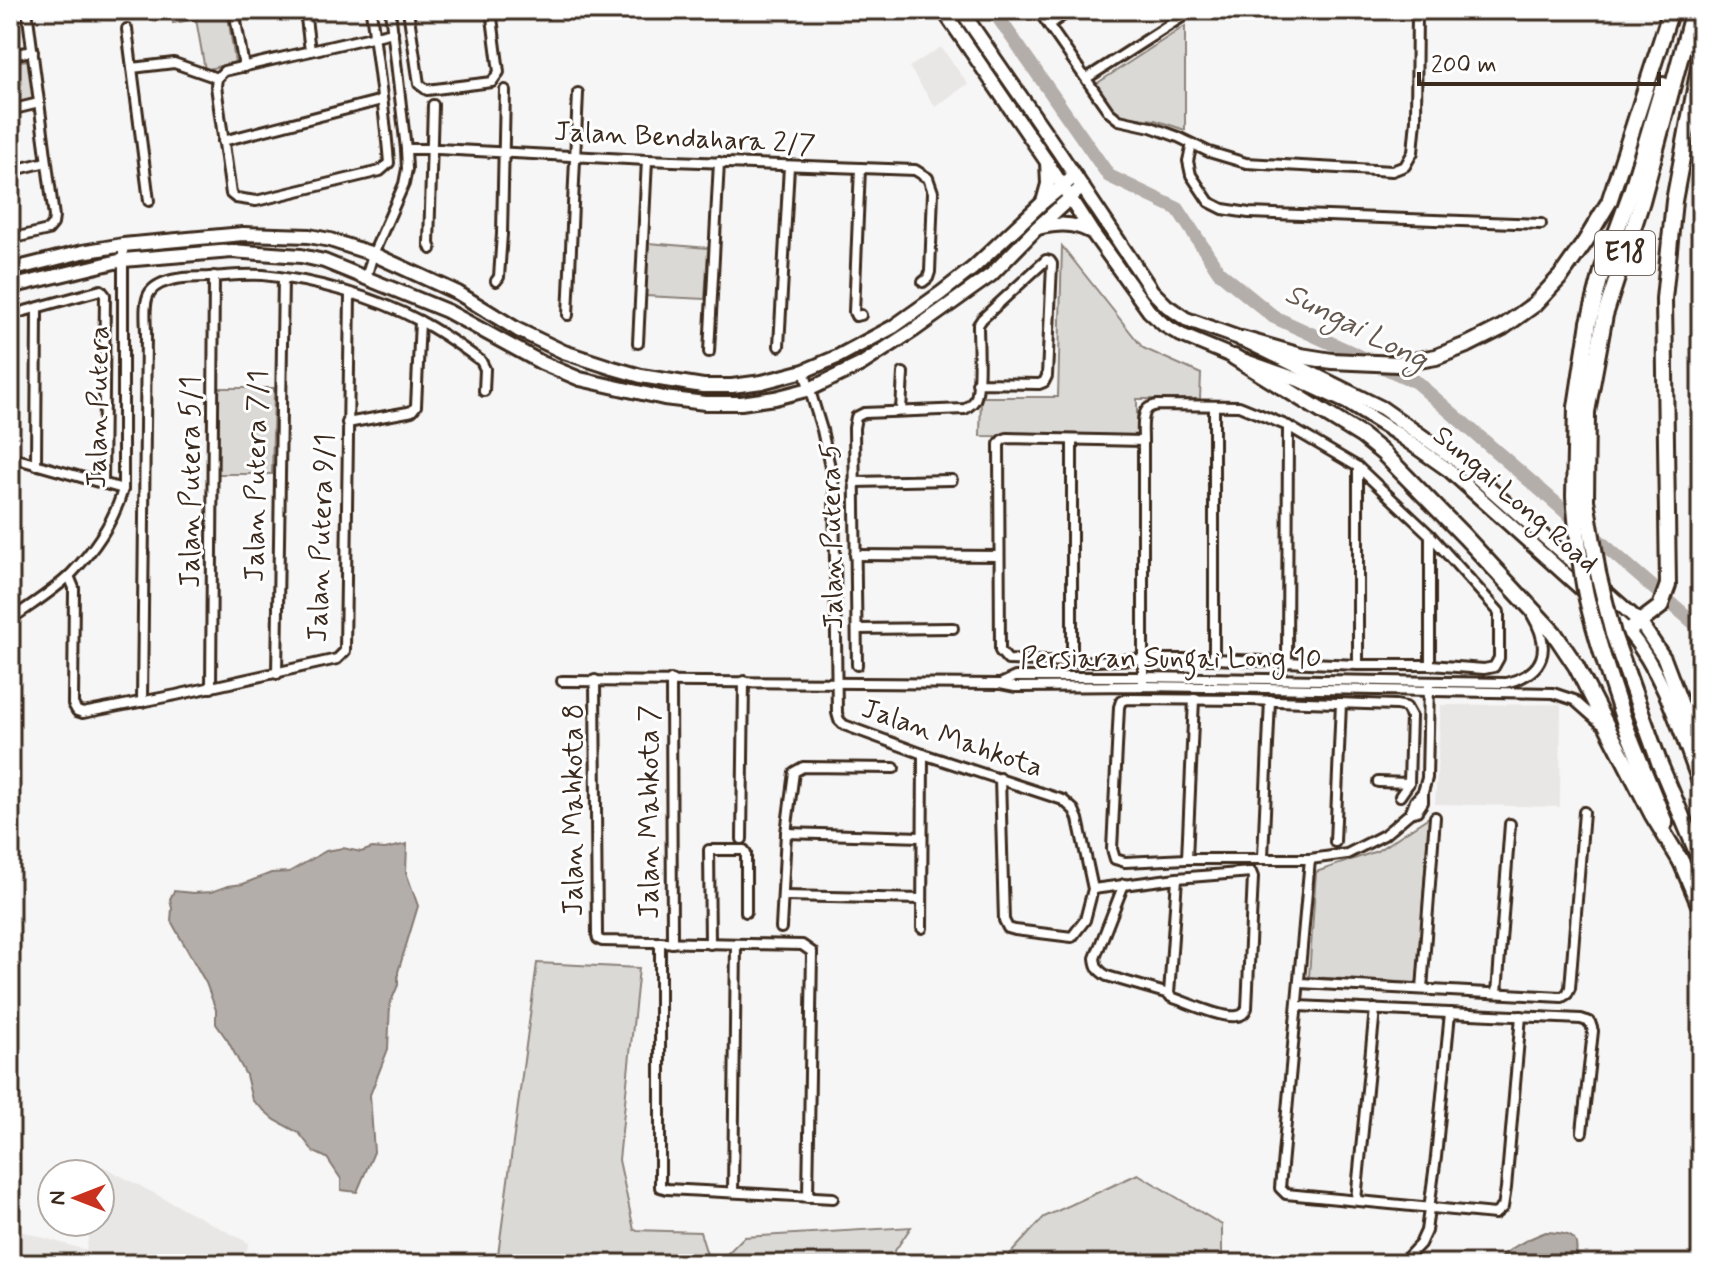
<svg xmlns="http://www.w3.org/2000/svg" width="1711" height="1274" font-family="Mynerve,sans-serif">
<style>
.built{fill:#e9e7e6}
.green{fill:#dbd9d6;stroke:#8b827a;stroke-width:2}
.water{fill:#b4aeaa;stroke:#847972;stroke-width:2}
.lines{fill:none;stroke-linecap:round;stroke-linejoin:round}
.river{stroke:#b4aeaa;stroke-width:14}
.street-casing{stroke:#3b2a1e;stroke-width:14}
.secondary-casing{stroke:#3b2a1e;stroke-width:18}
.highway-casing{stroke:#3b2a1e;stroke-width:20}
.street{stroke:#fff;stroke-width:8}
.secondary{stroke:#fff;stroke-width:12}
.highway{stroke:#fff;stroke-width:14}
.highway-bridge-casing{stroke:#3b2a1e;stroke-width:20;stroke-linecap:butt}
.highway-bridge{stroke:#fff;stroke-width:14}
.labels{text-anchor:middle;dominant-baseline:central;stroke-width:6;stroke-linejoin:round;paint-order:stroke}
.shield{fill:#fff;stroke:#766a62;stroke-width:2}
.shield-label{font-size:26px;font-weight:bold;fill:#3b2a1e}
.street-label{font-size:28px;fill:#3b2a1e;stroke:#fff}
.water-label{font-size:30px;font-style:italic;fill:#65584f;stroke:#fff}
</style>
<rect width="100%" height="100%" fill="#f7f6f6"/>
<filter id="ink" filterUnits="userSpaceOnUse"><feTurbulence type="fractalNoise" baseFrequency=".0125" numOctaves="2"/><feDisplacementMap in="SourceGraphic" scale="16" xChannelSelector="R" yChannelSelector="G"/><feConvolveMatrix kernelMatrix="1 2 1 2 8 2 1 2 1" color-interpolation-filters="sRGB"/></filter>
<g filter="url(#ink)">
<g class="built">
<path d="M941,47L968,84L935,107L909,67Z"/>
<path d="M1561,704L1560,807L1435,804L1441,705Z"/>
<path d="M102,1166L249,1243L242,1264H10V1228L86,1250L91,1222H100Z"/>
</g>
<g class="green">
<path d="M171,10H227L235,62L205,70L196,19L173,23Z"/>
<path d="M1185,26V130L1155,120L1128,117L1113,111L1096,84Z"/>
<path d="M29,60L34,99L10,104V62Z"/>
<path d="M648,243L708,248L705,299L645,296Z"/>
<path d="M1062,246L1143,348L1201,374L1200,399H1137V437L980,436L981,397H1058Z"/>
<path d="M219,388H274L272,474H218Z"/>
<path d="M1429,817L1417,983L1309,977L1316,872L1377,851Z"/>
<path d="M537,963L639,968L619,1160L634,1230L700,1232L710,1264H507L498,1255Z"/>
<path d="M1138,1174L1222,1225V1264H1001L1044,1217Z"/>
<path d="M911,1227L886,1264H717L744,1237Z"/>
</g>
<g class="water">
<path d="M407,844L406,872L418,906L398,972V985L390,1004L388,1049L370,1095L374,1152L357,1192L341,1190V1179L327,1158L314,1152L299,1133L275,1120L252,1100L246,1075L228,1041L216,1024V1010L206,983L171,921L172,908L170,899L174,891L193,893L211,892L228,886L243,884L271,873L289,872L326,851L343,848L361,852L372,848L385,849Z"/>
<path d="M1546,1232C1572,1233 1582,1236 1574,1264H1493C1509,1248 1525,1240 1546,1232Z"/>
</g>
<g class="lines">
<path class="river" d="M993,10L1109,176L1178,209L1219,272L1274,317L1416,382L1701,629"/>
<defs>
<g id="street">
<path d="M234,10L244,67"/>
<path d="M305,10L310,51"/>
<path d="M371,10C377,61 385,112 389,163L380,171L256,201L236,198L231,194L216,86L217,78L224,71C281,58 337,45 393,32"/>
<path d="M408,10L419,84L427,90L492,82L499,72L491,10"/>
<path d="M1038,10L1109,112L1119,120L1151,127L1178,137L1209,152L1246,163L1392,171L1405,166L1413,152L1416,120L1417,10"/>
<path d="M1049,25L1071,10"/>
<path d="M127,29L149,201"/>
<path d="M10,55L33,51"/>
<path d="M132,68L174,63L217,78"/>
<path d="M1087,78L1182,17"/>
<path d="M10,110L39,103"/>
<path d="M223,141L382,100"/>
<path d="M1192,144L1188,161L1191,175L1209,202L1223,209L1249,213L1541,224"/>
<path d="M406,149H438L647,160L915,170L928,178L933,192L930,272L928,278L923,282"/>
<path d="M860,168L854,312L856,316L861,315"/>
<path d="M10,171L46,162"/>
<path d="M10,239L48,230L53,224L54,217L27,10"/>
<path d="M431,249L429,244L433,105"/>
<path d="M366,278L373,254L404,184L407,169L406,149L390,10"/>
<path d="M496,281L499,277L502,234L505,90"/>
<path d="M10,315L101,290L105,295L103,484"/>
<path d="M568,315L578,93"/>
<path d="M638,343L647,160"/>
<path d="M779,346L789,166"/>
<path d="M709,352L719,162"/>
<path d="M804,371L822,430L834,486L837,713L839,720L844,725L923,754L1063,800L1074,810L1078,819L1093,889L1085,920L1072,937L1015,930L1008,928L1004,920L1000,778"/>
<path d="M901,411L903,373"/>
<path d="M347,423L408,412L412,411L416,406L420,321"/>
<path d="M1143,441L1007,438L1002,440L999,444L1000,651L1008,660L1072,662L1142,659H1214L1358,665H1430L1484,669L1494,667L1499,658V612L1430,535L1358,467L1288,426L1239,406L1157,405C1149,407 1146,408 1144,416C1142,423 1143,432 1143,440C1143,459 1143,477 1143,496C1143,559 1143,623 1143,686"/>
<path d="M10,457L123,489"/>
<path d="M36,465L37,309"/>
<path d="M1358,467V665"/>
<path d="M854,482L952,480"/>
<path d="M1430,535V665"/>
<path d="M855,555L999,556"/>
<path d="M69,576L74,588L73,704L77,711L83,713L176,695L337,659L345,651L350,294"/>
<path d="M10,620C29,606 54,591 71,574C94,550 114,522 123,489V245"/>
<path d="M857,629L953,628"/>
<path d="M1214,659V406"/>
<path d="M1072,662V440"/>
<path d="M1287,663L1288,426"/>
<path d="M857,665L854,428L856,417L864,413L965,409C969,406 972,405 975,400C981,388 978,341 978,325L982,319L1046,260L1050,261L1052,264L1047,376L1044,382L1039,384L977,383"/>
<path d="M277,674L283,278"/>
<path d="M595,680L597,935L598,939L602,941L802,945L812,952L808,1197"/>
<path d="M671,680L672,943"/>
<path d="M562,681L1000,684L1015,687L1143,686L1553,693L1574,700L1600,723"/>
<path d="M1000,684L1015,677H1143L1506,683C1545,673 1552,649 1532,615"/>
<path d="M211,688L214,276"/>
<path d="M142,702L146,334C146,322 143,302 150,292C161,277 192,277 208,277C226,276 245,274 263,275C314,280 375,297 420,321C442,332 462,347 481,361L485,369L484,391"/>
<path d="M1378,782L1409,783L1411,716L1406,707L1396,705L1249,700L1127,699L1121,701L1119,707L1112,849L1115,859L1125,862L1187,859H1310L1347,854L1384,835L1410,813L1417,811L1423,802V792L1427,778L1429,683"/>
<path d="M1400,796L1409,783"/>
<path d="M1410,813L1415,801L1423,792"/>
<path d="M786,833L922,837"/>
<path d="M742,839L744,681"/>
<path d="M1335,842L1341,703"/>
<path d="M1263,857L1270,700"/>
<path d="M1187,859L1194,699"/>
<path d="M1310,859L1280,1188L1286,1194L1495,1214L1503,1207L1506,1188L1521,1016"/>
<path d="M1124,884L1095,958C1096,968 1099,971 1107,976L1169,994"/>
<path d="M1093,889L1177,878L1251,872L1253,877L1247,1008C1244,1013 1244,1015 1237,1016C1222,1019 1186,1002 1171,997L1169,994L1177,878"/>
<path d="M784,896L922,899"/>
<path d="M781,928L786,833L794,772L803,767L894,768"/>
<path d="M922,928L923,754"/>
<path d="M660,942V1187L667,1189L833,1198"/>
<path d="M710,944L709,850H744L746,853V912"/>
<path d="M1300,983L1562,997L1567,994L1570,988L1584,812"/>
<path d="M1422,989L1435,817"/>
<path d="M1497,993L1510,824"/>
<path d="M1298,1006L1581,1019L1590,1022L1593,1031L1582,1132"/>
<path d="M733,1192L736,944"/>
<path d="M1356,1200L1375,1009"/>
<path d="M1401,1264L1420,1244L1426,1231L1436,1157L1450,1013"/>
</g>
<g id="secondary">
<path d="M943,10L1047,162L1092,232L1149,311L1164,325L1181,335L1234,357L1299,380L1346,402L1396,433L1450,471L1628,631C1665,676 1681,734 1701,787"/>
<path d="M961,10L1059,152L1152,291L1167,306L1186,319L1242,339L1382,408L1462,464L1640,622L1664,658L1701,755"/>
<path d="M1043,202L1048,184L1047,162"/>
<path d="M1037,228C1057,224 1071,222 1089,231"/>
<path d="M10,270L82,252L123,245L243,234L309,236L330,240L373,254L458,293L518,330L564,352L613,368L641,376L703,386H732L762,382L804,371L837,357L893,327L941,293L973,268L1043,202L1075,176"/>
<path d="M10,287L123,260L232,251L301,256L324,261L447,311L542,363L580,379L664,398L705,403H741L775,398L810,389L860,365L914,330L991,275L1037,228L1082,187"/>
</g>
<g id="highway">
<path d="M1242,339L1301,356L1332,361L1397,364L1436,357L1469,344L1503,327L1535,304L1561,276L1585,242L1609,202L1671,10"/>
<path d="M1234,357L1362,436L1383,453L1465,537L1554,633L1576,666L1652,814L1683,865"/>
<path d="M1574,496L1576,407L1589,322L1603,268L1631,192L1663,85"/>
<path d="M1586,500L1587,412L1605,315L1642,201L1693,10"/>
<path d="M1628,631L1660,607L1668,585L1664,299L1674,201L1701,57"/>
<path d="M1626,727L1665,823"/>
<path d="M1659,762L1701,862"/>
<path d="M1679,857L1701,909"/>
</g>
</defs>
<use href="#street" class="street-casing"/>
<use href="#secondary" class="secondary-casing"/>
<use href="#highway" class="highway-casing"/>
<use href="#street" class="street"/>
<use href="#secondary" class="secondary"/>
<use href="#highway" class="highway"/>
<defs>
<g id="highway-bridge">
<path d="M1574,496C1577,529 1579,562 1586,595C1596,640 1612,684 1626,727"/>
<path d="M1586,500L1598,573L1613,634L1659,762"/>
</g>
</defs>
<use href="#highway-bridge" class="highway-bridge-casing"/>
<use href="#highway-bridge" class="highway-bridge"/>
</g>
</g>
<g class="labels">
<rect class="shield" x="1595" y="231" width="60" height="44" rx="6"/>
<g class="shield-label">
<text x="1625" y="253">E18</text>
</g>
<g class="street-label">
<text transform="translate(685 139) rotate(3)">Jalan Bendahara 2/7</text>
<text transform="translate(99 407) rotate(-89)">Jalan Putera</text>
<text transform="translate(257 476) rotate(-89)">Jalan Putera 7/1</text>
<text transform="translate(191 482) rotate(-90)">Jalan Putera 5/1</text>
<text transform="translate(1515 500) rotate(41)">Sungai Long Road</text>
<text transform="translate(833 536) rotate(-91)">Jalan Putera 5</text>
<text transform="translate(322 538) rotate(-88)">Jalan Putera 9/1</text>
<text x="1171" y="659">Persiaran Sungai Long 10</text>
<text transform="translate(952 739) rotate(19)">Jalan Mahkota</text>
<text transform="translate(574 810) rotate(-90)">Jalan Mahkota 8</text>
<text transform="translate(650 812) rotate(-90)">Jalan Mahkota 7</text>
</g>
<g class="water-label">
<text transform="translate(1356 327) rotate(27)">Sungai Long</text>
</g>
</g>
<rect width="1711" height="1274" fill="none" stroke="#fff" stroke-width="40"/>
<rect x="20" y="20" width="1671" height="1234" fill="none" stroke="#3b2a1e" stroke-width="3" filter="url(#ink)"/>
<g transform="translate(76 1198) rotate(270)"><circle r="38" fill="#ffffff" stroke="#b1aaa5" stroke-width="2"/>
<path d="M0-6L14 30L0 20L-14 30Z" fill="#c8321e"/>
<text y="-12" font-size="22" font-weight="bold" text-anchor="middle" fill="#3b2a1e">N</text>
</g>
<path d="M1419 72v12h240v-12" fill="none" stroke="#3b2a1e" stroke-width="4"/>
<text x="1431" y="72" font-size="24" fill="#3b2a1e" stroke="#ffffff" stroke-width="6" paint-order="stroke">200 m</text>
</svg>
